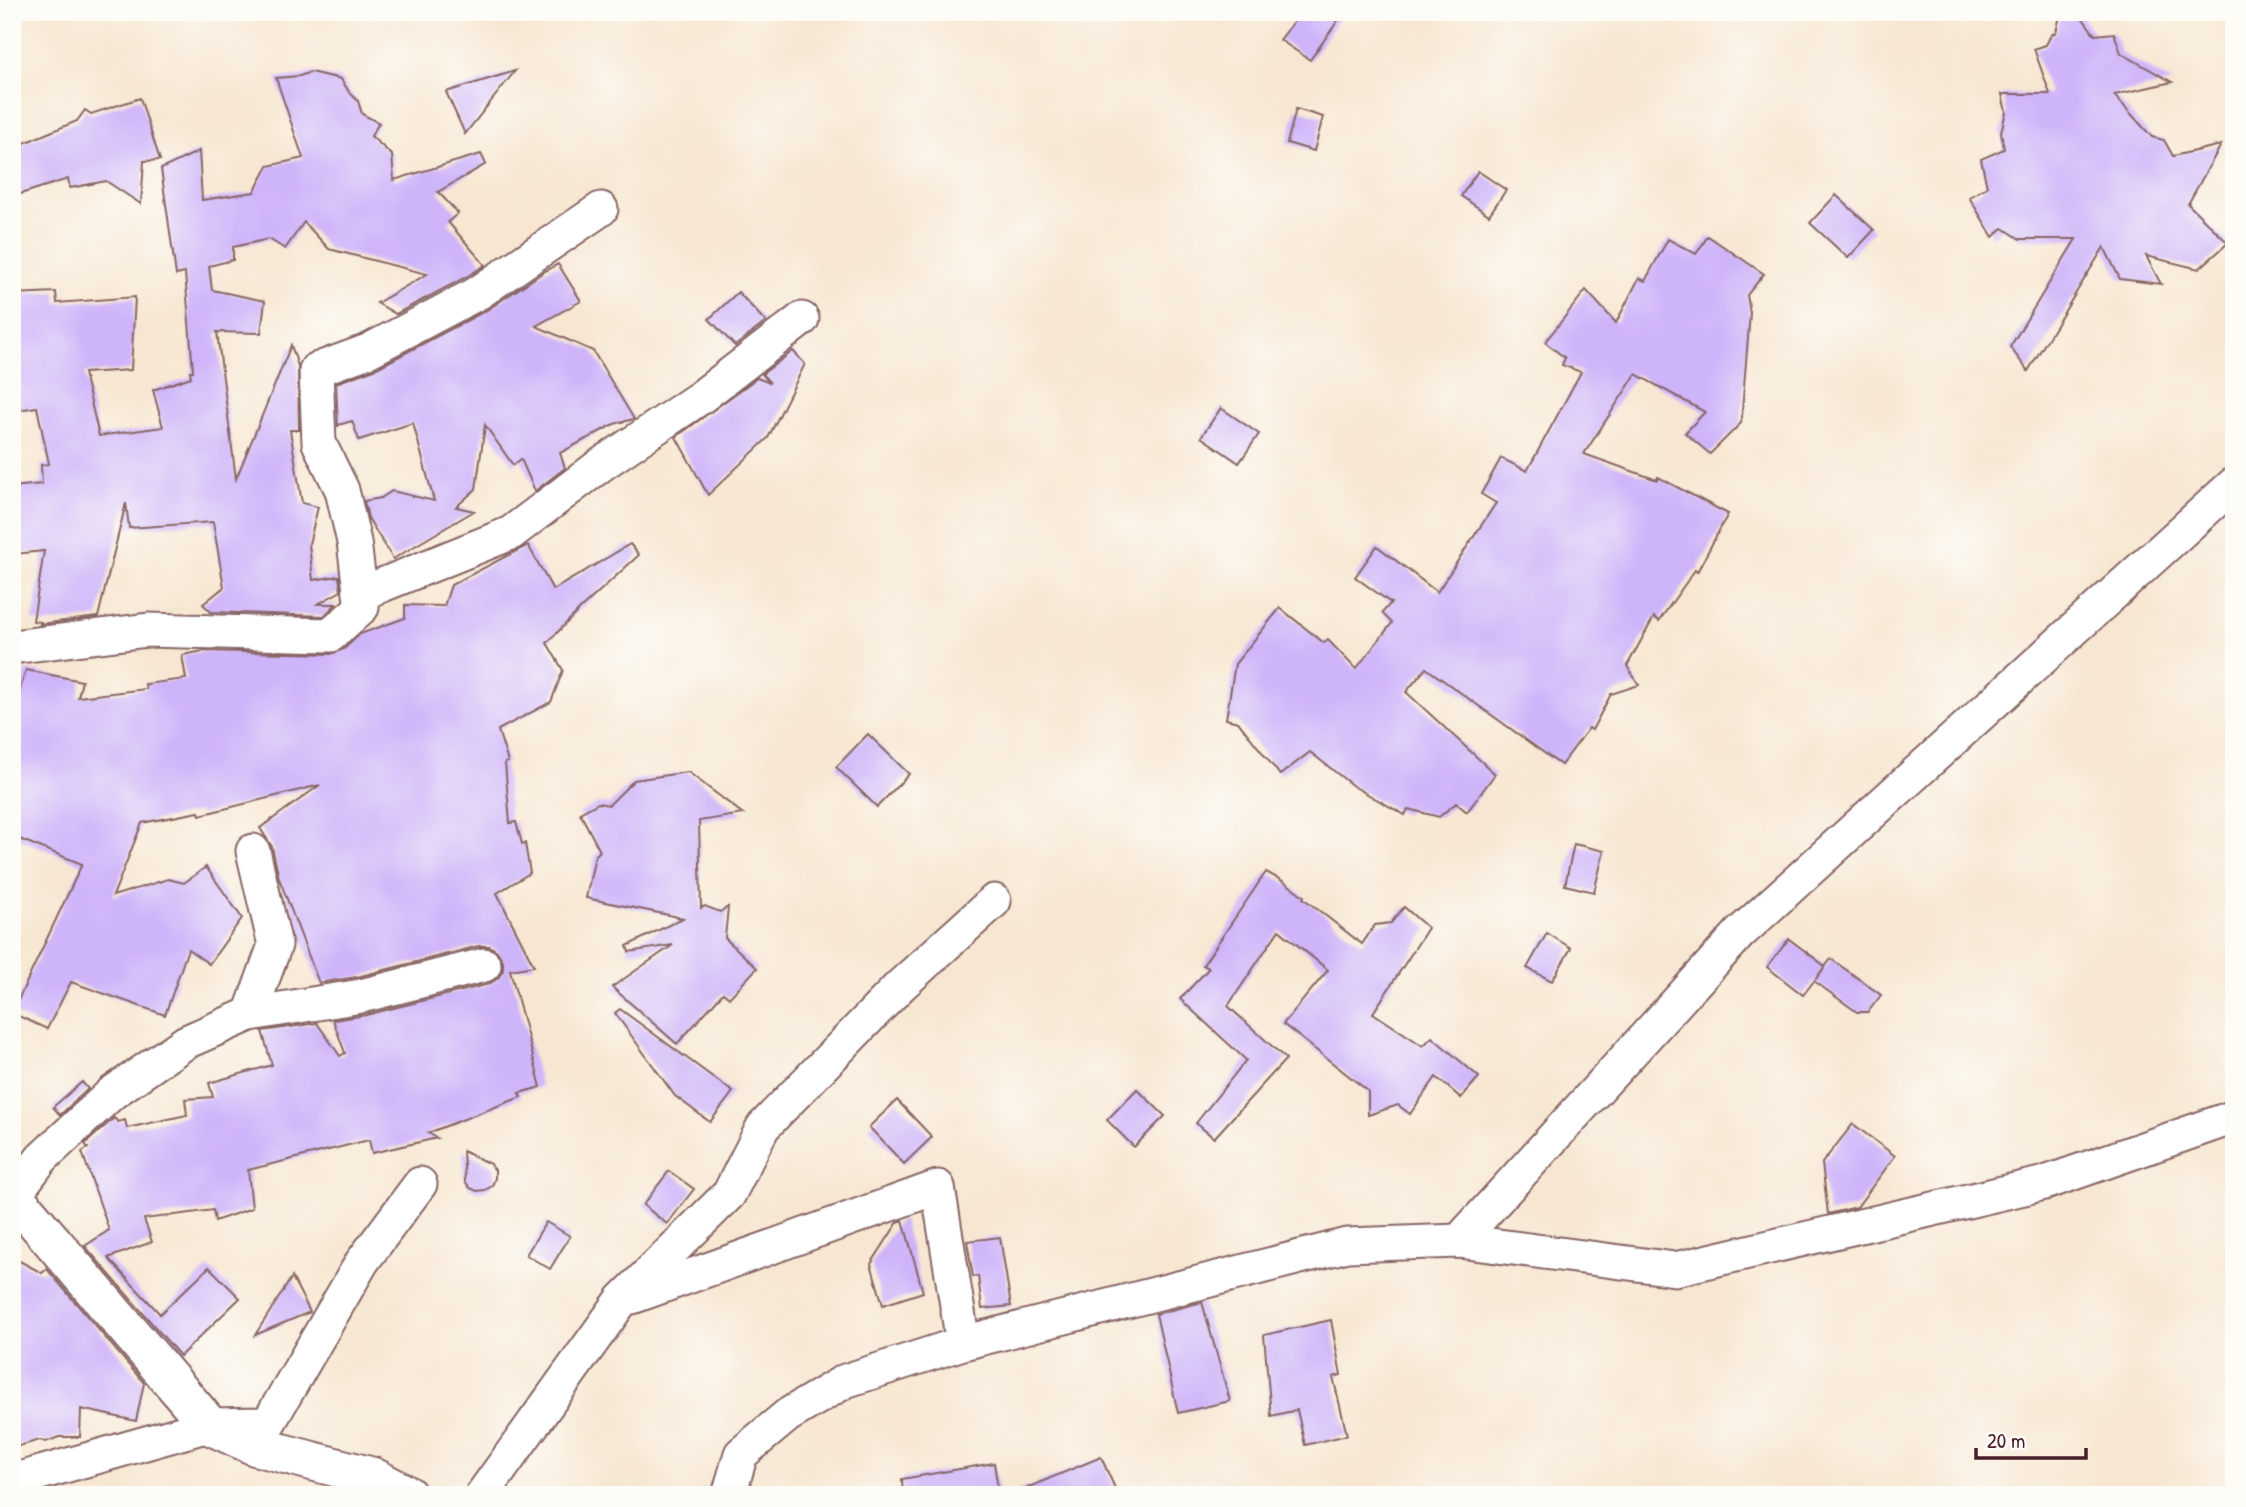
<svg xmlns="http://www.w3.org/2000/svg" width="2246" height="1507" font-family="'Patrick Hand',sans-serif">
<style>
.building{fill:#ceb4f9}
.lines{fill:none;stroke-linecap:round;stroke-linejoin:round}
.minor-casing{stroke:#876565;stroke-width:37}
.tertiary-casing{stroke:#876565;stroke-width:42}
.minor{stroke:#fff;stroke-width:33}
.tertiary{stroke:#fff;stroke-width:38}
</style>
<rect width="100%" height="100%" fill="#fdfcf7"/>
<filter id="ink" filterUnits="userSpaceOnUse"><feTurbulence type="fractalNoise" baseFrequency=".0143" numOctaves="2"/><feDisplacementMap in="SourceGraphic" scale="14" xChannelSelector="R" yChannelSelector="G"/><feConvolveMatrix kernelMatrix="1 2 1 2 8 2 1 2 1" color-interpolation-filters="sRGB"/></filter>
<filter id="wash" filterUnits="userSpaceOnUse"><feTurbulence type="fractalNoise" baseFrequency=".00686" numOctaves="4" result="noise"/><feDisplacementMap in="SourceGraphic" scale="28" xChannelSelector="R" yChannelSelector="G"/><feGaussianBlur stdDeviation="1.57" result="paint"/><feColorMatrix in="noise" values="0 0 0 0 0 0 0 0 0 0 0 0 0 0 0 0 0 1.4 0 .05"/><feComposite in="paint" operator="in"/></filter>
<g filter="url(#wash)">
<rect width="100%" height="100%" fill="#f7e7d2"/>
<g id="blocks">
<g class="building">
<path d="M1301,12H1344L1310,60L1280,40Z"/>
<path d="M2061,12H2078L2095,35L2114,33L2121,53L2172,82L2114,95L2152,137L2164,140L2173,156L2221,145L2188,204L2228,243L2199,269L2146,256L2161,284L2120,279L2104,247L2028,371L2010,347L2076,239H2020L2003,228L1993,237L1969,197L1987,187L1981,159L2004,149L2001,132L2006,112L2002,94H2050L2034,49L2046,45L2051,35L2056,32Z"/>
<path d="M515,71L465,134L446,92Z"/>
<path d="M310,72L341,79L349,92L358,101L362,114L379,123L371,136L392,155L394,180L481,154L486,164L438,192L458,213L448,222L485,265L468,276L396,314L377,303L427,274L329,249L304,222L285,249L269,239L233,247V260L209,266L212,290L265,301L261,333L217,332L236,479L291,345L298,366L299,430H290L302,503L318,507L309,544L313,580L339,576L341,591L318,604H336L324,616L211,612L203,604L224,587L213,522L129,528L126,503L98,617L40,624L41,622L33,621L44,551L15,554L12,487L42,484L41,465L49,464L37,407L12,411V294L56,292L57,303L135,297L131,370L84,373L99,436L163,427L153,390L191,377L190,371H193L185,273L176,275L161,169L199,151L202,200L254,192L268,166L303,158L276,78L300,76Z"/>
<path d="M140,98L160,160L144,161L141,204L106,181L70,188L68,179L17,195L24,143L77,121L85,110L91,114Z"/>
<path d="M1296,109L1323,117L1314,151L1287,143Z"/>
<path d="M1478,171L1506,190L1489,215L1461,196Z"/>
<path d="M1836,195L1874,230L1848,258L1810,223Z"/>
<path d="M1708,236L1764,274L1747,295L1750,313L1741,423L1710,454L1685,433L1705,412L1636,374L1584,454L1657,480L1658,477L1728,514L1697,572L1695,570L1659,621L1654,617L1627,666L1639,685L1611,694L1592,730L1589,728L1561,765L1426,668L1406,692L1495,774L1467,812L1456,803L1439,817L1408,809L1405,815L1353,786L1310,752L1280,775L1238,722L1226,719L1235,664L1280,608L1324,643L1328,640L1356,669L1392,623L1382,613L1391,603L1355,577L1377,546L1437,592L1496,503L1481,494L1501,458L1527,471L1581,372L1562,365L1565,358L1545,342L1586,290L1616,323L1639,278L1645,281L1668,239L1696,254Z"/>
<path d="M558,264L581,301L536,326L593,351L634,419L614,424L560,453L565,468L535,491L521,459L513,465L485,425L476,489L456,507L474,511L393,559L368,518L364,501L381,498L392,491L434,501L413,423L359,440L352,421L338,425V427L336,383L377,368L487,310L545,271Z"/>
<path d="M738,292L766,322L735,346L709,319Z"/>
<path d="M793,351L805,364L768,438L708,495L676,437L757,378L770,383L762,374Z"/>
<path d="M1221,408L1259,434L1239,463L1201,437Z"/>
<path d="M630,544L639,555L579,610L547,643L563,670L551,702L498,730L508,762L505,763L510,823L516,822L522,844L525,843L530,873L497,893L534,966L510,970L541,1087L519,1093L521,1097L428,1133L437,1138L372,1153L369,1140L248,1170L252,1208L215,1221L213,1210L144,1219L152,1242L108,1258L160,1314L209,1267L240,1298L180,1356L85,1246L109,1230L82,1152L88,1148L85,1144L114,1118L118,1122L125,1120L127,1128L187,1115L185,1099L213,1097L209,1083L272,1065L262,1031L317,1023L340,1056L345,1053L333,1020L366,1015L489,984L498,978L503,970V961L497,951L489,946H479L357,977L319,983L279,878L272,847L260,828L320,785L200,815L199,812L142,823L113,896L168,879L184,883L206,867L242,918L209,964L188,949L165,1015L71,982L47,1029L12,1013L82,864L12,836V715L26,670L82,681L78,697L146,689L145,684L186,679L182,655L204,651L331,654L344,649L360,634L405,618V605L444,606L451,585L528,545L553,590Z"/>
<path d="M868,734L909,774L877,807L836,767Z"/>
<path d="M688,772L743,814L699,821L701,908L705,906L720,912L728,907L725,938L757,968L729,998L723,993L677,1044L612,987L673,945L629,952L627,946L683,918L586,898L595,856L600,851L580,813L598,803L609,805L634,780Z"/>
<path d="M1574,844L1604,851L1594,892L1565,885Z"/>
<path d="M1266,872L1283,881L1304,896L1303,898L1362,944L1375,925L1391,923L1404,907L1428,928L1373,1013L1423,1046L1432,1037L1479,1077L1461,1098L1436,1077L1410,1114L1398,1105L1368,1115V1091L1283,1024L1328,970L1279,930L1228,1006L1286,1059L1214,1138L1196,1123L1246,1060L1180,999L1209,968L1203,965Z"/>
<path d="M1547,933L1571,948L1552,981L1527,968Z"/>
<path d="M1789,939L1825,966L1815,980L1831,959L1881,995L1868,1012H1857L1814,981L1803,995L1767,967Z"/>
<path d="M620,1009L733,1092L710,1122L675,1096L615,1013Z"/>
<path d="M82,1082L88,1089L60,1115L53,1107Z"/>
<path d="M1137,1089L1165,1116L1134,1147L1107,1120Z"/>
<path d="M897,1100L932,1137L904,1164L869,1127Z"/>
<path d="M1853,1124L1895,1156L1857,1207L1828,1214L1822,1163Z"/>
<path d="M463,1151L490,1164L495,1170V1178L492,1186L485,1190L477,1191L470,1188L465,1181Z"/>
<path d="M669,1171L694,1189L667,1224L643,1205Z"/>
<path d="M903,1220L923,1292L883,1305L871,1264L898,1222Z"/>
<path d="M546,1222L570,1236L550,1269L526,1255Z"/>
<path d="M1000,1237L1011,1306L982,1309L978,1276L973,1277L967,1241Z"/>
<path d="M12,1257L42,1273L47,1269L144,1383L136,1421L81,1409L80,1437H59L46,1442L40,1440L12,1448Z"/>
<path d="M292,1277L310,1312L255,1335Z"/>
<path d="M1202,1302L1230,1401L1178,1413L1156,1314Z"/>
<path d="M1331,1320L1341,1375L1333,1377L1347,1435L1305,1445L1297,1410L1271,1416L1264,1335Z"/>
<path d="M1101,1457L1118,1495H1012V1494Z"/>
<path d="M994,1463L999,1495H903L902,1479Z"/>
</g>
</g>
</g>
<g filter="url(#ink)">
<use href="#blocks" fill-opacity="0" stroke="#876565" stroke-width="2"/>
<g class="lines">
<defs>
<g id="minor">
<path d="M360,594L511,533L602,464L701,397L802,319"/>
<path d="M12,647L148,630L331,635L362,607L354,542L342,490L319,443L316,370L368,351L478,293L601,209"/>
<path d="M250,1014L275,945L253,851"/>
<path d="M14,1195L42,1158L112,1093L186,1042L250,1014L361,996L484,965"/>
<path d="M1459,1241L1740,933L2234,484"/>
<path d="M632,1297L938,1187L963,1343"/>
<path d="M12,1481L209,1425L268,1424L362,1262L420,1184"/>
<path d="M482,1495L622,1300L729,1194L763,1127L900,986L994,901"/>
<path d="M729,1495L741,1454L788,1415L845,1381L963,1343L1347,1245L1459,1241L1675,1269L2045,1183L2234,1117"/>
</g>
<path id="tertiary" d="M12,1194L209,1425L255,1446L373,1477L407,1495"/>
</defs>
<use href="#minor" class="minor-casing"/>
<use href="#tertiary" class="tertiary-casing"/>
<use href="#minor" class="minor"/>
<use href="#tertiary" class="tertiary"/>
</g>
</g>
<rect width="2246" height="1507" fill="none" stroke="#fdfcf7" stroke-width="42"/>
<path d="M1976 1448v10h110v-10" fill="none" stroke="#4a1f2b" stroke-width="3.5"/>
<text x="1987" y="1448" font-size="21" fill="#4a1f2b" stroke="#fdfcf7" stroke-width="5" paint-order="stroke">20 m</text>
</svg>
